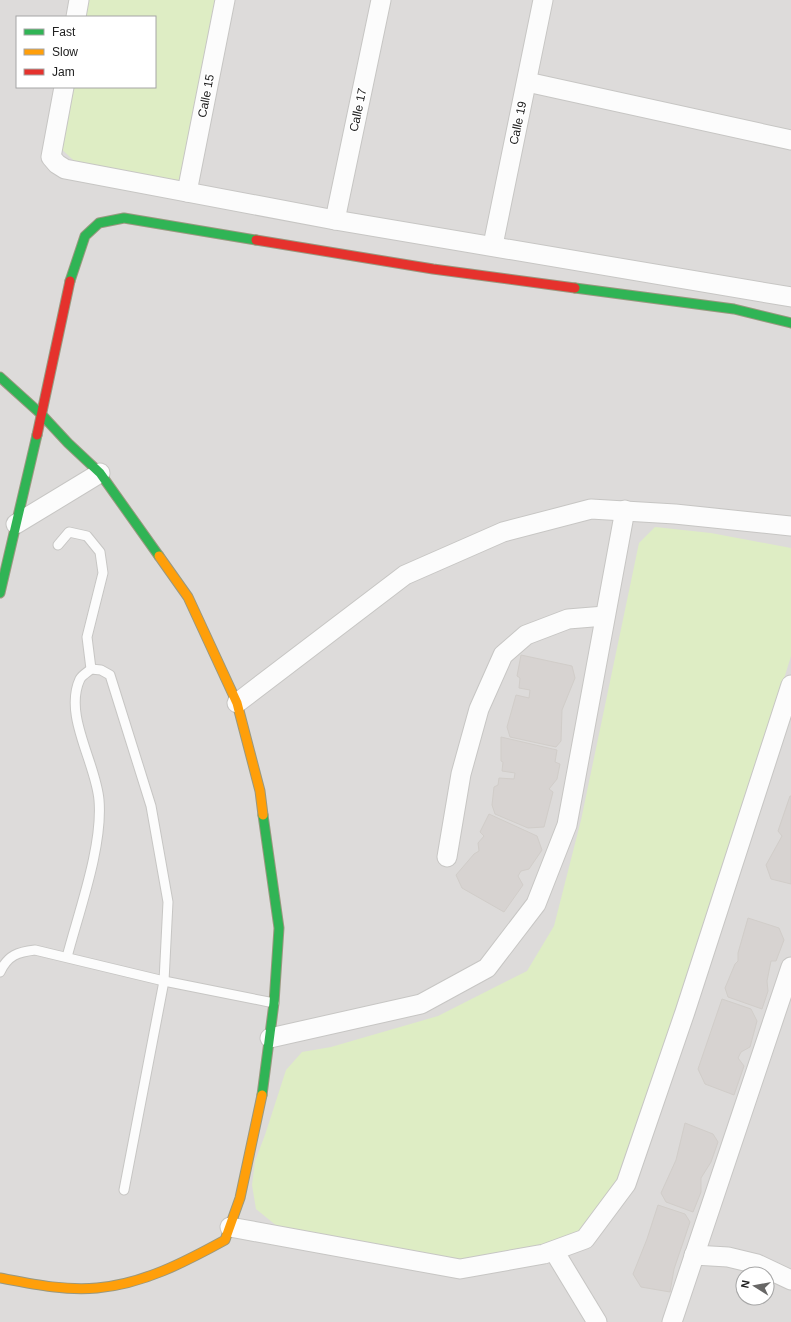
<svg xmlns="http://www.w3.org/2000/svg" width="791" height="1322" font-family="Arial,sans-serif">
<style>
.residential{fill:#dddbda;fill-rule:evenodd}
.grass{fill:#deedc4}
.building{fill:#d7d3d1;stroke:#d1cdc9}
.lines{fill:none;stroke-linecap:round;stroke-linejoin:round}
.lane-casing{stroke:#c7c6c4;stroke-width:11}
.street-casing{stroke:#c7c6c4;stroke-width:21}
.fast-casing{stroke:#99987f;stroke-width:11}
.slow-casing{stroke:#99987f;stroke-width:11}
.jam-casing{stroke:#99987f;stroke-width:11}
.lane{stroke:#fcfcfc;stroke-width:9}
.street{stroke:#fcfcfc;stroke-width:19}
.fast{stroke:#30b455;stroke-width:9}
.slow{stroke:#ff9f0a;stroke-width:9}
.jam{stroke:#e5322d;stroke-width:9}
.labels{text-anchor:middle;dominant-baseline:central;stroke-width:3;stroke-linejoin:round;paint-order:stroke}
.street-label{font-size:12px;fill:#202020;stroke:#fff}
</style>
<rect width="100%" height="100%" fill="#eeebe8"/>
<path class="residential" d="M0,0H791V1322H0ZM17,17H155V87H17ZM743,1274H767V1298H743Z"/>
<g class="grass">
<path d="M81,0H225L188,184L87,173L54,142L64,87H155V17H78Z"/>
<path d="M655,527L711,533L791,548V656L771,721L619,1188L585,1230L551,1246L459,1264L283,1231L256,1209L252,1185L255,1161L265,1135L286,1070L302,1052L331,1047L438,1016L527,971L554,926L581,820L639,543Z"/>
</g>
<g class="building">
<path d="M521,655L572,666L575,678L562,710L561,741L556,747L510,737L507,727L516,695L529,698L530,690L519,688L520,678L517,676Z"/>
<path d="M501,737L557,750L555,762L560,764L557,779L549,789L553,792L544,827L528,828L495,814L492,805L494,787L498,785L499,778L514,779L515,773L502,771L503,762L501,761Z"/>
<path d="M790,796H791V884L771,879L766,865L782,836L778,831Z"/>
<path d="M489,814L537,836L542,850L529,869L521,871L518,876L523,885L504,912L462,888L456,875L474,854L479,851L478,843L484,836L480,832Z"/>
<path d="M748,918L779,928L784,940L776,961H771L767,981L768,991L762,1009L728,997L725,988L735,964L738,961V953Z"/>
<path d="M722,999L751,1009L757,1021L750,1047L741,1052L738,1058L744,1066L734,1095L705,1084L698,1069Z"/>
<path d="M685,1123L713,1134L718,1142L711,1162L701,1178V1192L693,1212L666,1202L661,1193L676,1160Z"/>
<path d="M658,1205L685,1214L690,1222L674,1269L670,1292L641,1287L633,1274L647,1239Z"/>
</g>
<g class="lines">
<defs>
<g id="lane">
<path d="M58,545L69,532L87,536L100,552L103,573L87,637L91,669"/>
<path d="M67,957C79,911 103,846 99,800C96,763 63,715 80,679C82,675 88,672 91,669L101,670L110,675L151,806L168,902L164,981L124,1190"/>
<path d="M0,972C8,955 18,952 35,950L164,981L274,1003"/>
</g>
<g id="street">
<path d="M76,17L79,0"/>
<path d="M527,82L791,140"/>
<path d="M64,87L51,157L57,164L65,169L335,220L791,297"/>
<path d="M187,192L225,0"/>
<path d="M335,220L381,0"/>
<path d="M493,245L543,0"/>
<path d="M16,524L100,473"/>
<path d="M237,703L405,575L503,532L591,509L675,514L791,526"/>
<path d="M447,857L461,774L479,709L503,655L526,635L568,619L605,616"/>
<path d="M270,1038L421,1004L487,968L536,904L567,825L625,510"/>
<path d="M230,1227L460,1269L544,1254L585,1239L626,1184L685,1012L791,685"/>
<path d="M554,1251L597,1322"/>
<path d="M694,1255L728,1257L757,1264L791,1280"/>
<path d="M672,1322L791,967"/>
</g>
<g id="fast">
<path d="M70,281L85,236L99,223L124,218L256,240"/>
<path d="M575,288L734,309L791,323"/>
<path d="M0,377L42,415L68,443L100,473L159,556"/>
<path d="M0,593L37,435"/>
<path d="M262,1095L274,1003L279,928L263,815"/>
</g>
<g id="slow">
<path d="M159,556L188,597L237,703L260,791L263,815"/>
<path d="M0,1278C32,1284 65,1291 97,1288C143,1284 185,1262 225,1240L240,1198L262,1095"/>
</g>
<g id="jam">
<path d="M256,240L433,269L575,288"/>
<path d="M37,435L70,281"/>
</g>
</defs>
<use href="#lane" class="lane-casing"/>
<use href="#street" class="street-casing"/>
<use href="#fast" class="fast-casing"/>
<use href="#slow" class="slow-casing"/>
<use href="#jam" class="jam-casing"/>
<use href="#lane" class="lane"/>
<use href="#street" class="street"/>
<use href="#fast" class="fast"/>
<use href="#slow" class="slow"/>
<use href="#jam" class="jam"/>
</g>
<g class="labels">
<g class="street-label">
<text transform="translate(206 96) rotate(-79)">Calle 15</text>
<text transform="translate(358 110) rotate(-78)">Calle 17</text>
<text transform="translate(518 123) rotate(-78)">Calle 19</text>
</g>
</g>
<rect x="16" y="16" width="140" height="72" fill="#ffffff" stroke="#a6a6a6"/>
<rect x="24" y="29" width="20" height="6" fill="#30b455" stroke="#a6a6a6"/>
<text x="52" y="36" font-size="12" fill="#202020">Fast</text>
<rect x="24" y="49" width="20" height="6" fill="#ff9f0a" stroke="#a6a6a6"/>
<text x="52" y="56" font-size="12" fill="#202020">Slow</text>
<rect x="24" y="69" width="20" height="6" fill="#e5322d" stroke="#a6a6a6"/>
<text x="52" y="76" font-size="12" fill="#202020">Jam</text>
<g transform="translate(755 1286) rotate(281)"><circle r="19" fill="#ffffff" stroke="#a6a6a6"/>
<path d="M0-3L7 15L0 10L-7 15Z" fill="#686766"/>
<text y="-6" font-size="11" font-weight="bold" text-anchor="middle" fill="#202020">N</text>
</g>
</svg>
